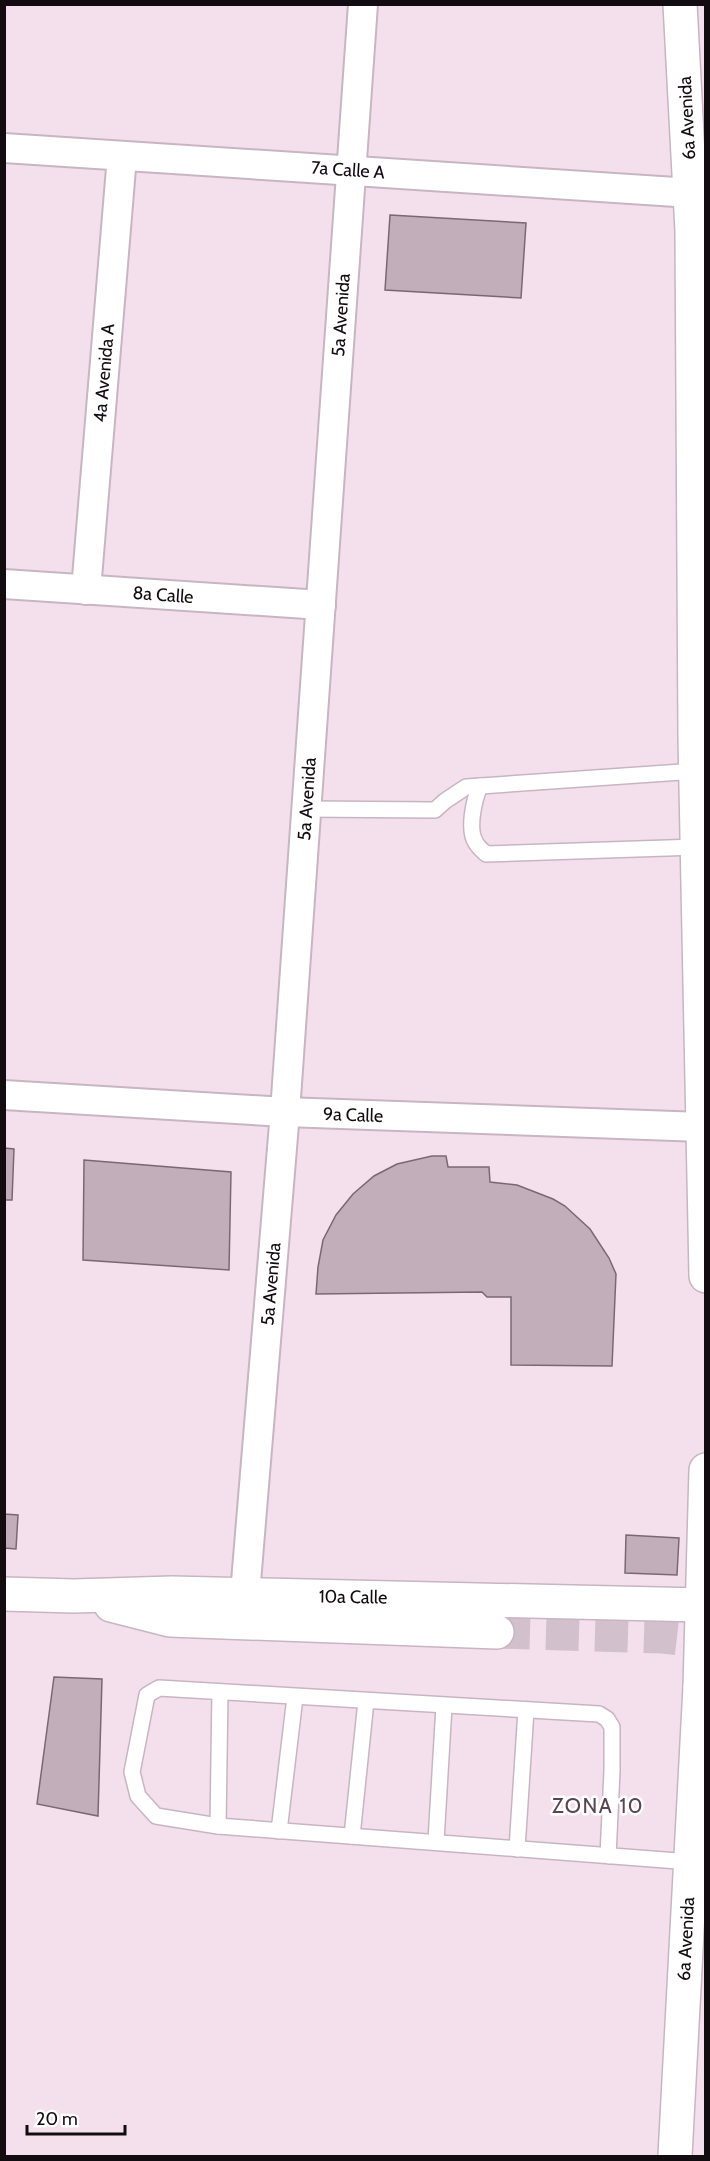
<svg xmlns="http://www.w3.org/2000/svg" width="710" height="2161" font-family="Cabin,sans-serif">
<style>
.building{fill:#c2aebb;stroke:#796874;stroke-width:1.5}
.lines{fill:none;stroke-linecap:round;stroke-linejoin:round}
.secondary-tunnel{stroke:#d2c0cc;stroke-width:33;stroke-dasharray:33 16;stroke-linecap:butt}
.service-casing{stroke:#c8b5c2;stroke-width:18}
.minor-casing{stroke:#c8b5c2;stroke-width:32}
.tertiary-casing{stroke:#c8b5c2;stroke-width:36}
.secondary-casing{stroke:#c8b5c2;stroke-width:36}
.service{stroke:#fff;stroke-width:15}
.minor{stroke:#fff;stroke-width:28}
.tertiary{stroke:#fff;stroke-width:33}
.secondary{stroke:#fff;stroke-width:33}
.labels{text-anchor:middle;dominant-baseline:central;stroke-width:5;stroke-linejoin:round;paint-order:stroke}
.street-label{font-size:18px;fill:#120c10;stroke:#fff}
.quarter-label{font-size:21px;letter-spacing:1.5px;fill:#564551;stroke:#fff}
</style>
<rect width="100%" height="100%" fill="#f4e0ed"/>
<g class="building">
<path d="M390,215L526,223L521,298L385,290Z"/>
<path d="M4,1148L14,1149L12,1200H4Z"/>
<path d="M432,1156H446L448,1167H489L490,1182L517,1185L553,1199L565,1206L590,1229L609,1258L616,1274L612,1366L511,1365V1297H487L482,1292L316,1294L318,1267L323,1240L336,1215L353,1194L374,1176L397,1164Z"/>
<path d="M84,1160L231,1172L229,1270L83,1260Z"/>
<path d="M4,1514L18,1515L16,1549L4,1548Z"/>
<path d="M626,1535L679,1538L677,1575L625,1573Z"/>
<path d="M54,1677L102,1679L98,1816L37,1804Z"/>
</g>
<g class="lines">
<path class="secondary-tunnel" d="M497,1632L663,1637L706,1642"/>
<defs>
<g id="service">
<path d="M480,786C474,800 467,830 476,843C478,847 483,851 486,854L697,847"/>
<path d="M306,809L435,810L445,801L466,787L696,771"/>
<path d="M218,1826L220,1692"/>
<path d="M279,1831L295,1697"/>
<path d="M352,1836L366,1701"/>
<path d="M436,1841L444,1706"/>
<path d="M517,1849L526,1710"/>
<path d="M608,1856L612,1771V1727L607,1719L599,1714L159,1688L147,1695L132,1772L138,1796L156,1816L218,1826L691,1862"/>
</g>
<g id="minor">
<path d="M4,148L691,193"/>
<path d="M4,584L321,605"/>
<path d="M86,590L122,156"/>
<path d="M4,1095L285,1112L702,1127"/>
<path d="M245,1594L285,1112L363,4"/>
</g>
<path id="tertiary" d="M675,2156L700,1687"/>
<g id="secondary">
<path d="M680,4L692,231L695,738L706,1276"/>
<path d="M706,1470L700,1687L706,1693"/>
<path d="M4,1594L74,1596L172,1593L702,1605"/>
<path d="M111,1605L170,1620L497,1632"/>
</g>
</defs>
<use href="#service" class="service-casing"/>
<use href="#minor" class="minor-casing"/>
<use href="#tertiary" class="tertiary-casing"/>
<use href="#secondary" class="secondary-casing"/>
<use href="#service" class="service"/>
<use href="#minor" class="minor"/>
<use href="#tertiary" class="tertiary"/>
<use href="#secondary" class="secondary"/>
</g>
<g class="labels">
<g class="street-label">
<text transform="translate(687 118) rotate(-93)">6a Avenida</text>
<text transform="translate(348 170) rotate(4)">7a Calle A</text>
<text transform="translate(341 315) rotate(-86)">5a Avenida</text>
<text transform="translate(104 373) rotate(-85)">4a Avenida A</text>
<text transform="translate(163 595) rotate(4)">8a Calle</text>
<text transform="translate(307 799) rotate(-86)">5a Avenida</text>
<text transform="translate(353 1115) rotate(2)">9a Calle</text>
<text transform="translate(271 1284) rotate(-85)">5a Avenida</text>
<text transform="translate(353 1597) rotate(1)">10a Calle</text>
<text transform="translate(686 1939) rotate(-87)">6a Avenida</text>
</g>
<g class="quarter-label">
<text x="598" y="1805">ZONA 10</text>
</g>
</g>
<rect width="710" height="2161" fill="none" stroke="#120c10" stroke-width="12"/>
<path d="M27 2125v9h98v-9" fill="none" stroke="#120c10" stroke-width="3"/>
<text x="36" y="2125" font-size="18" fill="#120c10" stroke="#ffffff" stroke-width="4.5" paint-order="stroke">20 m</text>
</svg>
